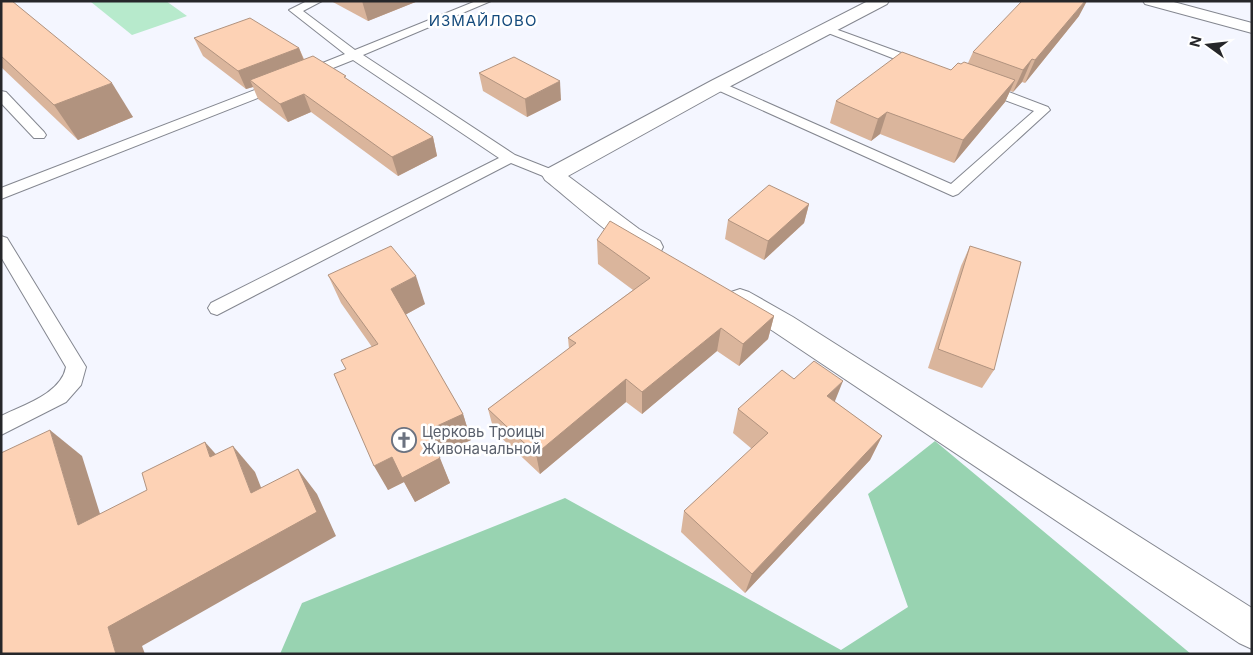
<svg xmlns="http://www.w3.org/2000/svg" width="1253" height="655" font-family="Inter,sans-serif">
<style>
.green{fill:#b7eacc}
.forest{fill:#98d3b1}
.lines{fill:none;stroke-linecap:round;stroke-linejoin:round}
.lane-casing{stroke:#848790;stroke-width:2}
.street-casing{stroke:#848790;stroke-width:2}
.lane{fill:#fff;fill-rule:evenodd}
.street{fill:#fff;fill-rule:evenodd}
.wall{fill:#dab59c}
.shaded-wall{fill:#b1937f}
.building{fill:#fdd2b5;stroke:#b1937f}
.labels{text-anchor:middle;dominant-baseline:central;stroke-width:5;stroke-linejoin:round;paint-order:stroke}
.far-quarter-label{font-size:15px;letter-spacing:1px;fill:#144a7c;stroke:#fff}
.worship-label{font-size:15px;fill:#5b616d;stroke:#fff;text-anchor:start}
</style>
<rect width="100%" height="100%" fill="#f4f6ff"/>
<path class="green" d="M95,1H166L187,16L132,35L91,2Z"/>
<path class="forest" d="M935,441L1191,654H280L302,603L565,498L841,650L908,607L868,494Z"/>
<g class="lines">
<defs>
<g id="lane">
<path d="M307,1H322L303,11L355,50L476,1H491L363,55L515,155L558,172L561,175L558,178L553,180L511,163L217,315L211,313L208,308L211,303L499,158L353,60L308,78H300L298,75L300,72L345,54L289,10Z"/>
<path d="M827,26L926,62L928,65L922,69L918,68L823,31L821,29L823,27Z"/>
<path d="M278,81L284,85L283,88L1,199V188Z"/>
<path d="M718,81L951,184L1034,111L978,90L977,87L978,84H988L1048,107L1050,110L958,194L953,196L713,88L712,85Z"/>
<path d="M1,91L6,92L44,132L46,135L44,138H34L1,103Z"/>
<path d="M1,236L7,238L86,367L81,385L66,402L1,435V416C23,405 61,394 66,367L1,257Z"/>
</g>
<g id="street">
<path d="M868,1H889L887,4L725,89L568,176L639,229L660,241L663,247L660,253C656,254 652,255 648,255C625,250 567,197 545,180L542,175L545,170L711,81Z"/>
<path d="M1143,1H1170L1252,23V33L1145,4Z"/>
<path d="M740,289L749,292L793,317L1252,608V649L1239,643L773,331L731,306L727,299L731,292Z"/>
</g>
</defs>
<use href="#lane" class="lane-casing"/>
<use href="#street" class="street-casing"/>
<use href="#lane" class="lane"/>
<use href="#street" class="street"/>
</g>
<g class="wall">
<path d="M1,1L133,117L78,140L1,67Z"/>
<path d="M331,1H418L368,21Z"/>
<path d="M1079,16L1025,83L1022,82L1013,92L1010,91L1005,102L954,163L880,134L871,141L830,123L836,101L951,70L961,64L968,63L973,52Z"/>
<path d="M194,38L299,48L304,59L347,79L433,137L437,156L398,176L311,112L288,122L258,99L253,87L246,89L203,56Z"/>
<path d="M479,73L561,100L527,117L483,91Z"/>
<path d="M809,204L804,223L764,260L725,239L728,220Z"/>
<path d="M597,240L774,316L768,339L739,366L717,351L642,414L626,402L540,474L494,431L488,409L569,349L568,338L633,290L598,264Z"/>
<path d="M970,246L994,370L982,388L928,368L961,266Z"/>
<path d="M328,275L425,304L405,315L463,414L471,440L438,455L450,483L415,502L404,482L388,490L346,369L372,347L341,303Z"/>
<path d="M794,379L835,402L882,436L870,460L745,593L681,532L684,511L752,449L733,433L738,409Z"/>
</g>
<g class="shaded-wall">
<path d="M362,1H418L368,21Z"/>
<path d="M1085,1H1087L1079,16L1025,83L1035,60Z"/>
<path d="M299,48L306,66L250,80L253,87L246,89L238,71Z"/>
<path d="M1032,59L1022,82L1013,92L1023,70Z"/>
<path d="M1015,80L1005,102L954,163L963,140Z"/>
<path d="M560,81L561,100L527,117L525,99Z"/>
<path d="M112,83L133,117L78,140L54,105Z"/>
<path d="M304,94L311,112L288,122L280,104Z"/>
<path d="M887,112L880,134L871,141L878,119Z"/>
<path d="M433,137L437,156L398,176L392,157Z"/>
<path d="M809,204L804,223L764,260L768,241Z"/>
<path d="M416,276L425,304L401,317L391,289Z"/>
<path d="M774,316L768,339L739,366L743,344Z"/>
<path d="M721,328L717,351L642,414V392Z"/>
<path d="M626,379V402L540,474L536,454Z"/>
<path d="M843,381L833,406L827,396Z"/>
<path d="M463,414L471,440L436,456L426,431Z"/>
<path d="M50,430L82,456L111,549L78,525Z"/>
<path d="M882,436L870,460L745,593L752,574Z"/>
<path d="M205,442L229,469L210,457Z"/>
<path d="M233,446L255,472L273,518L251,493Z"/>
<path d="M392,457L440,458L450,483L415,502L404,482L388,490L374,466Z"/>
<path d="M298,469L317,494L336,536L142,646L145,654H116L108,627Z"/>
</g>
<g class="building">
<path d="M1,1H12L112,83L54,105L1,56Z"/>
<path d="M1022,1H1085L1035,60L1032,59L1023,70L973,52Z"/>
<path d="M250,18L299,48L238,71L194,38Z"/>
<path d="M902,52L951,70L958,63L961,64L964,62L1015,80L963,140L887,112L878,119L836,101Z"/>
<path d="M313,56L346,76L344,77L433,137L392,157L304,94L280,104L250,80Z"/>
<path d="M514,57L560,81L525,99L479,73Z"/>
<path d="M769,185L809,204L768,241L728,220Z"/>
<path d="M610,221L774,316L743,344L721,328L642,392L626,379L536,454L488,409L576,343L568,338L650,278L597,240Z"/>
<path d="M391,246L416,276L391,289L463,414L426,431L440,458L402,478L392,457L374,466L334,374L346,369L341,360L378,344L328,275Z"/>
<path d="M970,246L1021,262L994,370L938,349Z"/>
<path d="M814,361L843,381L827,396L882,436L752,574L684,511L768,433L738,409L782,370L794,379Z"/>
<path d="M50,430L78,525L147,490L142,473L205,442L210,457L233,446L251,493L298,469L317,512L108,627L116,654H1V453Z"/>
</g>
<defs>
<symbol id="church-ring" viewBox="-11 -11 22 22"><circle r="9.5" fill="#fff" stroke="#6b7280" stroke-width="1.5"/><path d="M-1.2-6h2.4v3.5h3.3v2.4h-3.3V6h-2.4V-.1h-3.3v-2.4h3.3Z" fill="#6b7280"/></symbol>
</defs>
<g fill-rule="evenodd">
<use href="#church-ring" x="390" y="426" width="28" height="28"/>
</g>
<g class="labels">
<g class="far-quarter-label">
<text x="483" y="20">ИЗМАЙЛОВО</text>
</g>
<g class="worship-label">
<text x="422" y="431">Церковь Троицы<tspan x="422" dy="17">Живоначальной</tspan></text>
</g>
</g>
<rect width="1253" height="655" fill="none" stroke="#26272a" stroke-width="5"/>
<g transform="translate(1208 45) rotate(285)" stroke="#ffffff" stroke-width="4" paint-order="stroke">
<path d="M0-4L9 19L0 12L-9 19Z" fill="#26272a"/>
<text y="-8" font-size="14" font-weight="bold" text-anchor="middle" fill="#26272a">N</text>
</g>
</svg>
